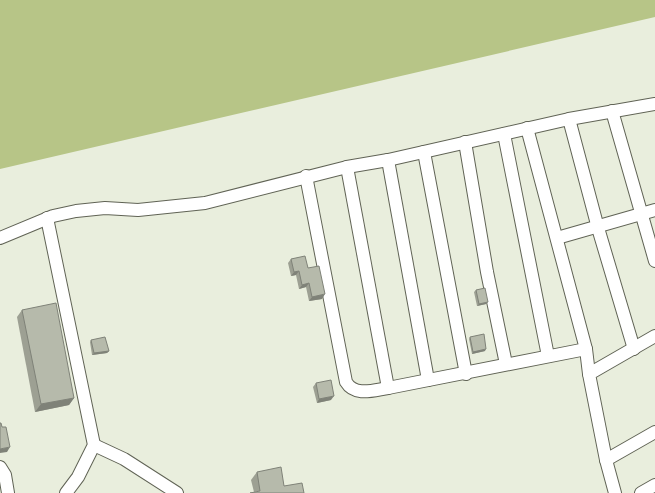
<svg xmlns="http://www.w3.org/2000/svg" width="655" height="493" font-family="'Fira Sans Condensed',sans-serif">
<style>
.green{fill:#b7c587}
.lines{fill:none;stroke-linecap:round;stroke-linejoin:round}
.minor-casing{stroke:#606355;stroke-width:14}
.minor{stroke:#fff;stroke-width:12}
.wall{fill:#9da093}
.shaded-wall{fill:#7f8278}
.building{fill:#b6baab;stroke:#7f8278}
</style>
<rect width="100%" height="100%" fill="#e9eedd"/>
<path class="green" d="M0,0H655V17L0,169Z"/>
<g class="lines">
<defs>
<g id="minor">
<path d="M612,111L655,261"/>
<path d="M569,119L598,228L634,349"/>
<path d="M527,128L586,349L589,374"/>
<path d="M504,134L548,356"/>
<path d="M465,142L487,272L506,364"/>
<path d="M424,152L466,374"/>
<path d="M388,160L428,380"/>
<path d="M347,167L388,388"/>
<path d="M306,176L346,382C355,397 374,390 388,388L586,349"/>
<path d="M47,218L94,445L78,477L66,493"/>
<path d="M0,238L53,216L76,211L105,208L138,210L205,203L347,167L388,160L569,119L655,104"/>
<path d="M557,238L655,210"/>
<path d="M94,445L124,459L177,493"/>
<path d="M606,460L655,432"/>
<path d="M0,467L5,475L8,493"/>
<path d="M615,493L606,460L589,374L655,336"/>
<path d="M641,493L655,485"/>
</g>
</defs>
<use href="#minor" class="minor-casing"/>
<use href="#minor" class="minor"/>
</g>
<g class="wall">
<path d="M291,259L308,268L322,299L309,301L306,287L299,289L296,275L291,276L288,263Z"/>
<path d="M476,290L486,304L477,306L474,292Z"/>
<path d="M22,310L74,398L69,405L35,412L17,317Z"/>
<path d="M470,337L485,351L472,354L469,339Z"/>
<path d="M91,340L109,351L107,353L92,355L90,342Z"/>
<path d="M316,383L331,400L317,403L313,387Z"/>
<path d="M257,472L284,486L254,492L251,480Z"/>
</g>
<g class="shaded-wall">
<path d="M299,271L296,275L291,276L294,272Z"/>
<path d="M309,283L306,287L299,289L302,285Z"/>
<path d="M325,294L322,299L309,301L312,297Z"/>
<path d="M488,302L486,304L477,306L479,304Z"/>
<path d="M486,349L485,351L472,354L473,352Z"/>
<path d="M109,351L107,353L92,355L94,353Z"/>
<path d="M334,396L331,400L317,403L319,399Z"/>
<path d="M74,398L69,405L35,412L41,404Z"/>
<path d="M10,447L7,452L0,453V449Z"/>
</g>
<g class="building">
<path d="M305,256L308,268L319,266L325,294L312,297L309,283L302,285L299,271L294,272L291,259Z"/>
<path d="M485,288L488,302L479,304L476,290Z"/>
<path d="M56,303L74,398L41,404L22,310Z"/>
<path d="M484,334L486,349L473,352L470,337Z"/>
<path d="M105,337L109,351L94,353L91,340Z"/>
<path d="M331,380L334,396L319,399L316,383Z"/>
<path d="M0,423H1L2,427H6L10,447L0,449Z"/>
<path d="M281,467L284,486L302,483L304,493H250L260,491L257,472Z"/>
</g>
</svg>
